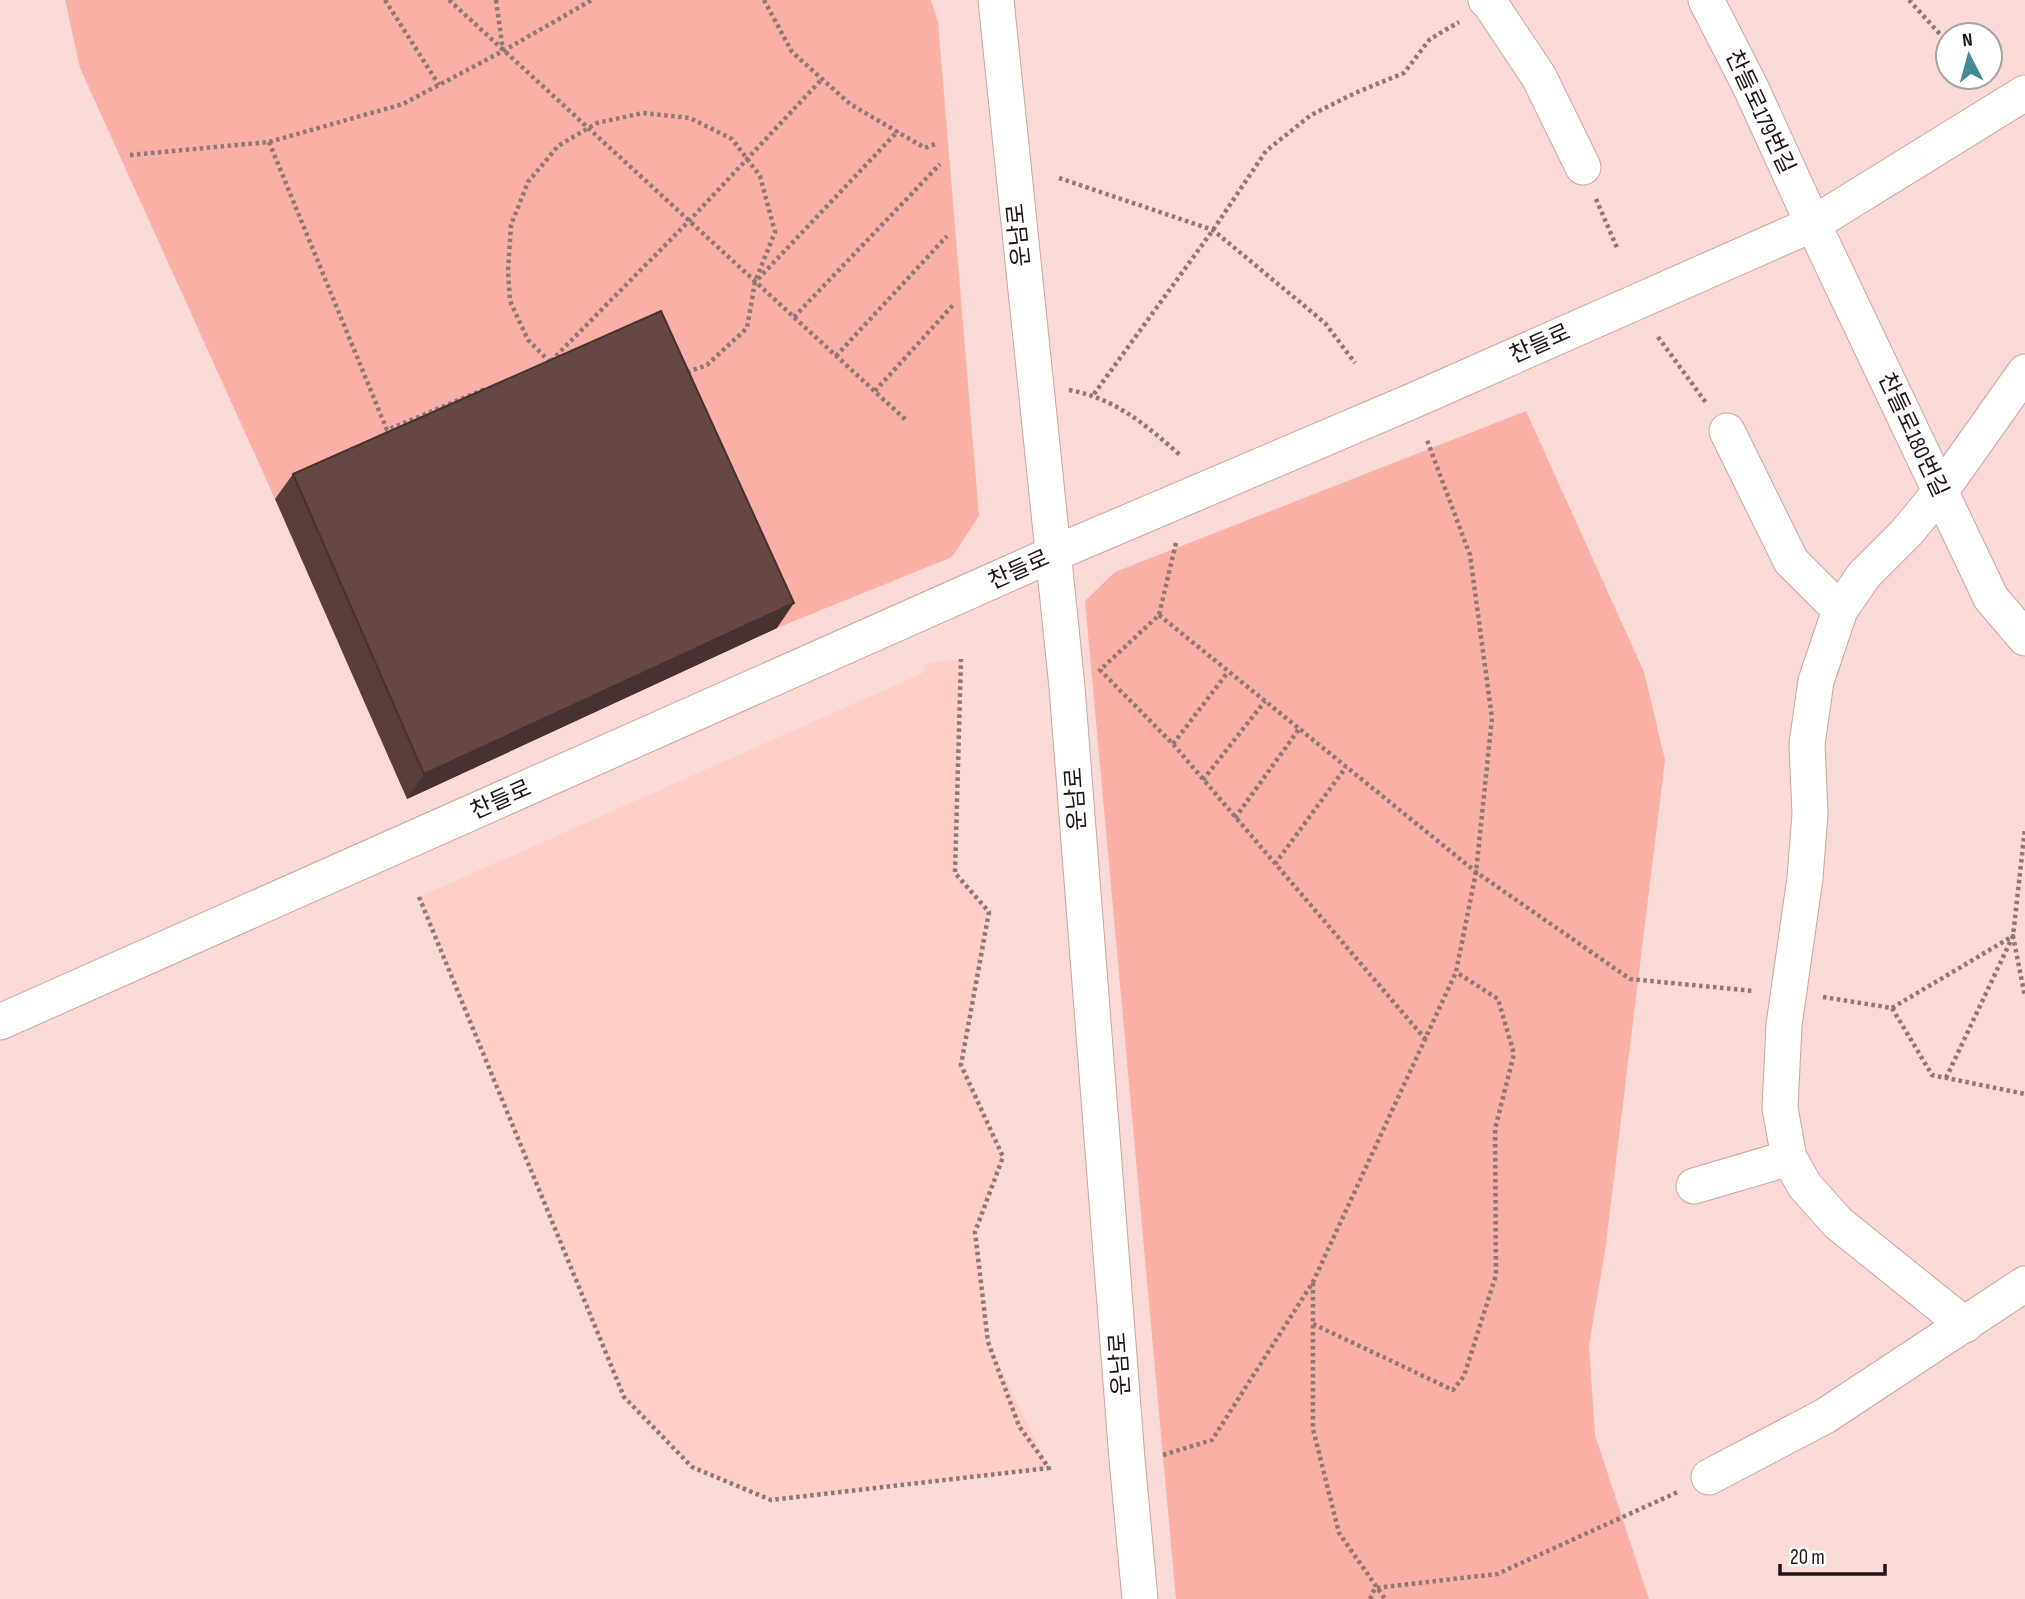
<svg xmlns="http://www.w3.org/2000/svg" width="2025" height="1599" font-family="'Sofia Sans Condensed','Noto Sans KR',sans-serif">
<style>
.built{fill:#fecec7}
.green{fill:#fab0a6}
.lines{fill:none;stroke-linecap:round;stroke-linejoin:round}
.minor-casing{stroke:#caa59f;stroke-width:37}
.path{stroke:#8e7774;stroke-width:4.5;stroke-dasharray:3.5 3.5;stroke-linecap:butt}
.minor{stroke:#fff;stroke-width:35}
.wall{fill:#593d3a}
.shaded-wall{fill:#48322f}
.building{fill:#674743;stroke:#48322f;stroke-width:2}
.labels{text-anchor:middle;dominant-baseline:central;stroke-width:7;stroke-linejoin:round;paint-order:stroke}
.street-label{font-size:23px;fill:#221412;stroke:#fff}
</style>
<rect width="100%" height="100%" fill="#fadad6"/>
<path class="built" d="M961,659L955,873L989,912L961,1065L1003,1157L975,1232L988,1342L1049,1468L771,1500L692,1467L624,1397L419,897L923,673L924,664Z"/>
<g class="green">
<path d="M65,0H931L938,22L979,516L952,557L777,628L275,499L80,68Z"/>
<path d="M1526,411L1644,672L1665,760L1605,1251L1589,1345L1595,1435L1649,1599H1176L1085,601L1115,572Z"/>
</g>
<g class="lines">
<defs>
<g id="minor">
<path d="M996,0L1067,687L1127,1459L1140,1599"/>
<path d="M1486,0L1491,5L1539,77L1583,167"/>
<path d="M1706,0L1751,88L1813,224L1991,598L2025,638"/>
<path d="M1727,431L1791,561L1840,610"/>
<path d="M0,1022L1053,554L1410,402L1813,224L2025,93"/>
<path d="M1694,1186L1789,1158"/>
<path d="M1965,1325L1838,1223L1805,1186L1789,1158L1780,1108L1784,1025L1805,878L1810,814L1807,744L1816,681L1840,610L1864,575L1907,532L1940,492L2025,372"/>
<path d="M1709,1477L1825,1416L2025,1284"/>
</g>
</defs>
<use href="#minor" class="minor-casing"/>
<g class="path">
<path d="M385,0L439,85"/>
<path d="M449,0L907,421"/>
<path d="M496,0L503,51"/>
<path d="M764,0L792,52L850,104L925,148L938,143"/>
<path d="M1909,0L1948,43"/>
<path d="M269,142L387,430L485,389"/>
<path d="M130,155L269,142L403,104L503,51L592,0"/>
<path d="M1059,178L1213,230L1325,323L1355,363"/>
<path d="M1596,199L1618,250"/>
<path d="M758,279L898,131"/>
<path d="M794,317L940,164"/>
<path d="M1658,337L1707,404"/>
<path d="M836,356L947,236"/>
<path d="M551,361L689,221L822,79"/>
<path d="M550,362L528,340L510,301L508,271L511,225L528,182L558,146L597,123L643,113L690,118L732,139L760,176L775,232L755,282L747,328L707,365L685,373"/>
<path d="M1069,390C1115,398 1146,425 1180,455"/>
<path d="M875,391L953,305"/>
<path d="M1094,394L1213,230L1266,151L1311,115L1355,93L1404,73L1430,39L1459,22"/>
<path d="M1176,543L1159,615L1100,670L1173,744L1426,1040"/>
<path d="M1159,615L1476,872L1630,979L1754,991"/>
<path d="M1173,744L1228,672"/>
<path d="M1203,780L1265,701"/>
<path d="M1235,818L1299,729"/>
<path d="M1275,864L1346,767"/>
<path d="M419,897L624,1397L692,1467L771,1500L1049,1468L1019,1426L988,1342L975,1232L1003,1157L961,1065L989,912L955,873L961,659"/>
<path d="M1823,997L1892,1008L1932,1075L2025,1094"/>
<path d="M1892,1008L2013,936L2025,997"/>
<path d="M1946,1078L2013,936L2025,828"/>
<path d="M1313,1283V1429L1339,1533L1385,1599"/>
<path d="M1313,1324L1453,1390L1464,1376L1496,1275L1495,1129L1514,1054L1498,999L1456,972"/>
<path d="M1163,1455L1212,1440L1313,1282L1456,972L1476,872L1492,718L1470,555L1427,440"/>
<path d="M1370,1599L1375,1588L1497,1574L1680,1491"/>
</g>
<use href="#minor" class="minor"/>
</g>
<path class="wall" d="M293,474L777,628L407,799L275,499Z"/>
<path class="shaded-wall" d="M794,603L777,628L407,799L424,774Z"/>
<path class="building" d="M661,311L794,603L424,774L293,474Z"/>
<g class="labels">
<g class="street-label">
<text transform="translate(1760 112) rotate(65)">찬들로179번길</text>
<text transform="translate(1019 235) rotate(-96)">운남로</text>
<text transform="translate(1540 344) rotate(-24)">찬들로</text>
<text transform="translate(1913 435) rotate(65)">찬들로180번길</text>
<text transform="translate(1019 570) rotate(-24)">찬들로</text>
<text transform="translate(1076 799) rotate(-94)">운남로</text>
<text transform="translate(501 800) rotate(-24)">찬들로</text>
<text transform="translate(1120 1364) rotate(-94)">운남로</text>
</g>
</g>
<g transform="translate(1969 56) rotate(354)"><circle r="33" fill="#ffffff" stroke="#a7a1a0" stroke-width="2"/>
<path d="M0-5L12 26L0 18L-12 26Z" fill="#438a94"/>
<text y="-10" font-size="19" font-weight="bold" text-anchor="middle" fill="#221412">N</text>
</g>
<path d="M1780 1564v10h105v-10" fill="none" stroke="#221412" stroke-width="3.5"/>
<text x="1790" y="1564" font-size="21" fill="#221412" stroke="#ffffff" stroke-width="5" paint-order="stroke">20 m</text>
</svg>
